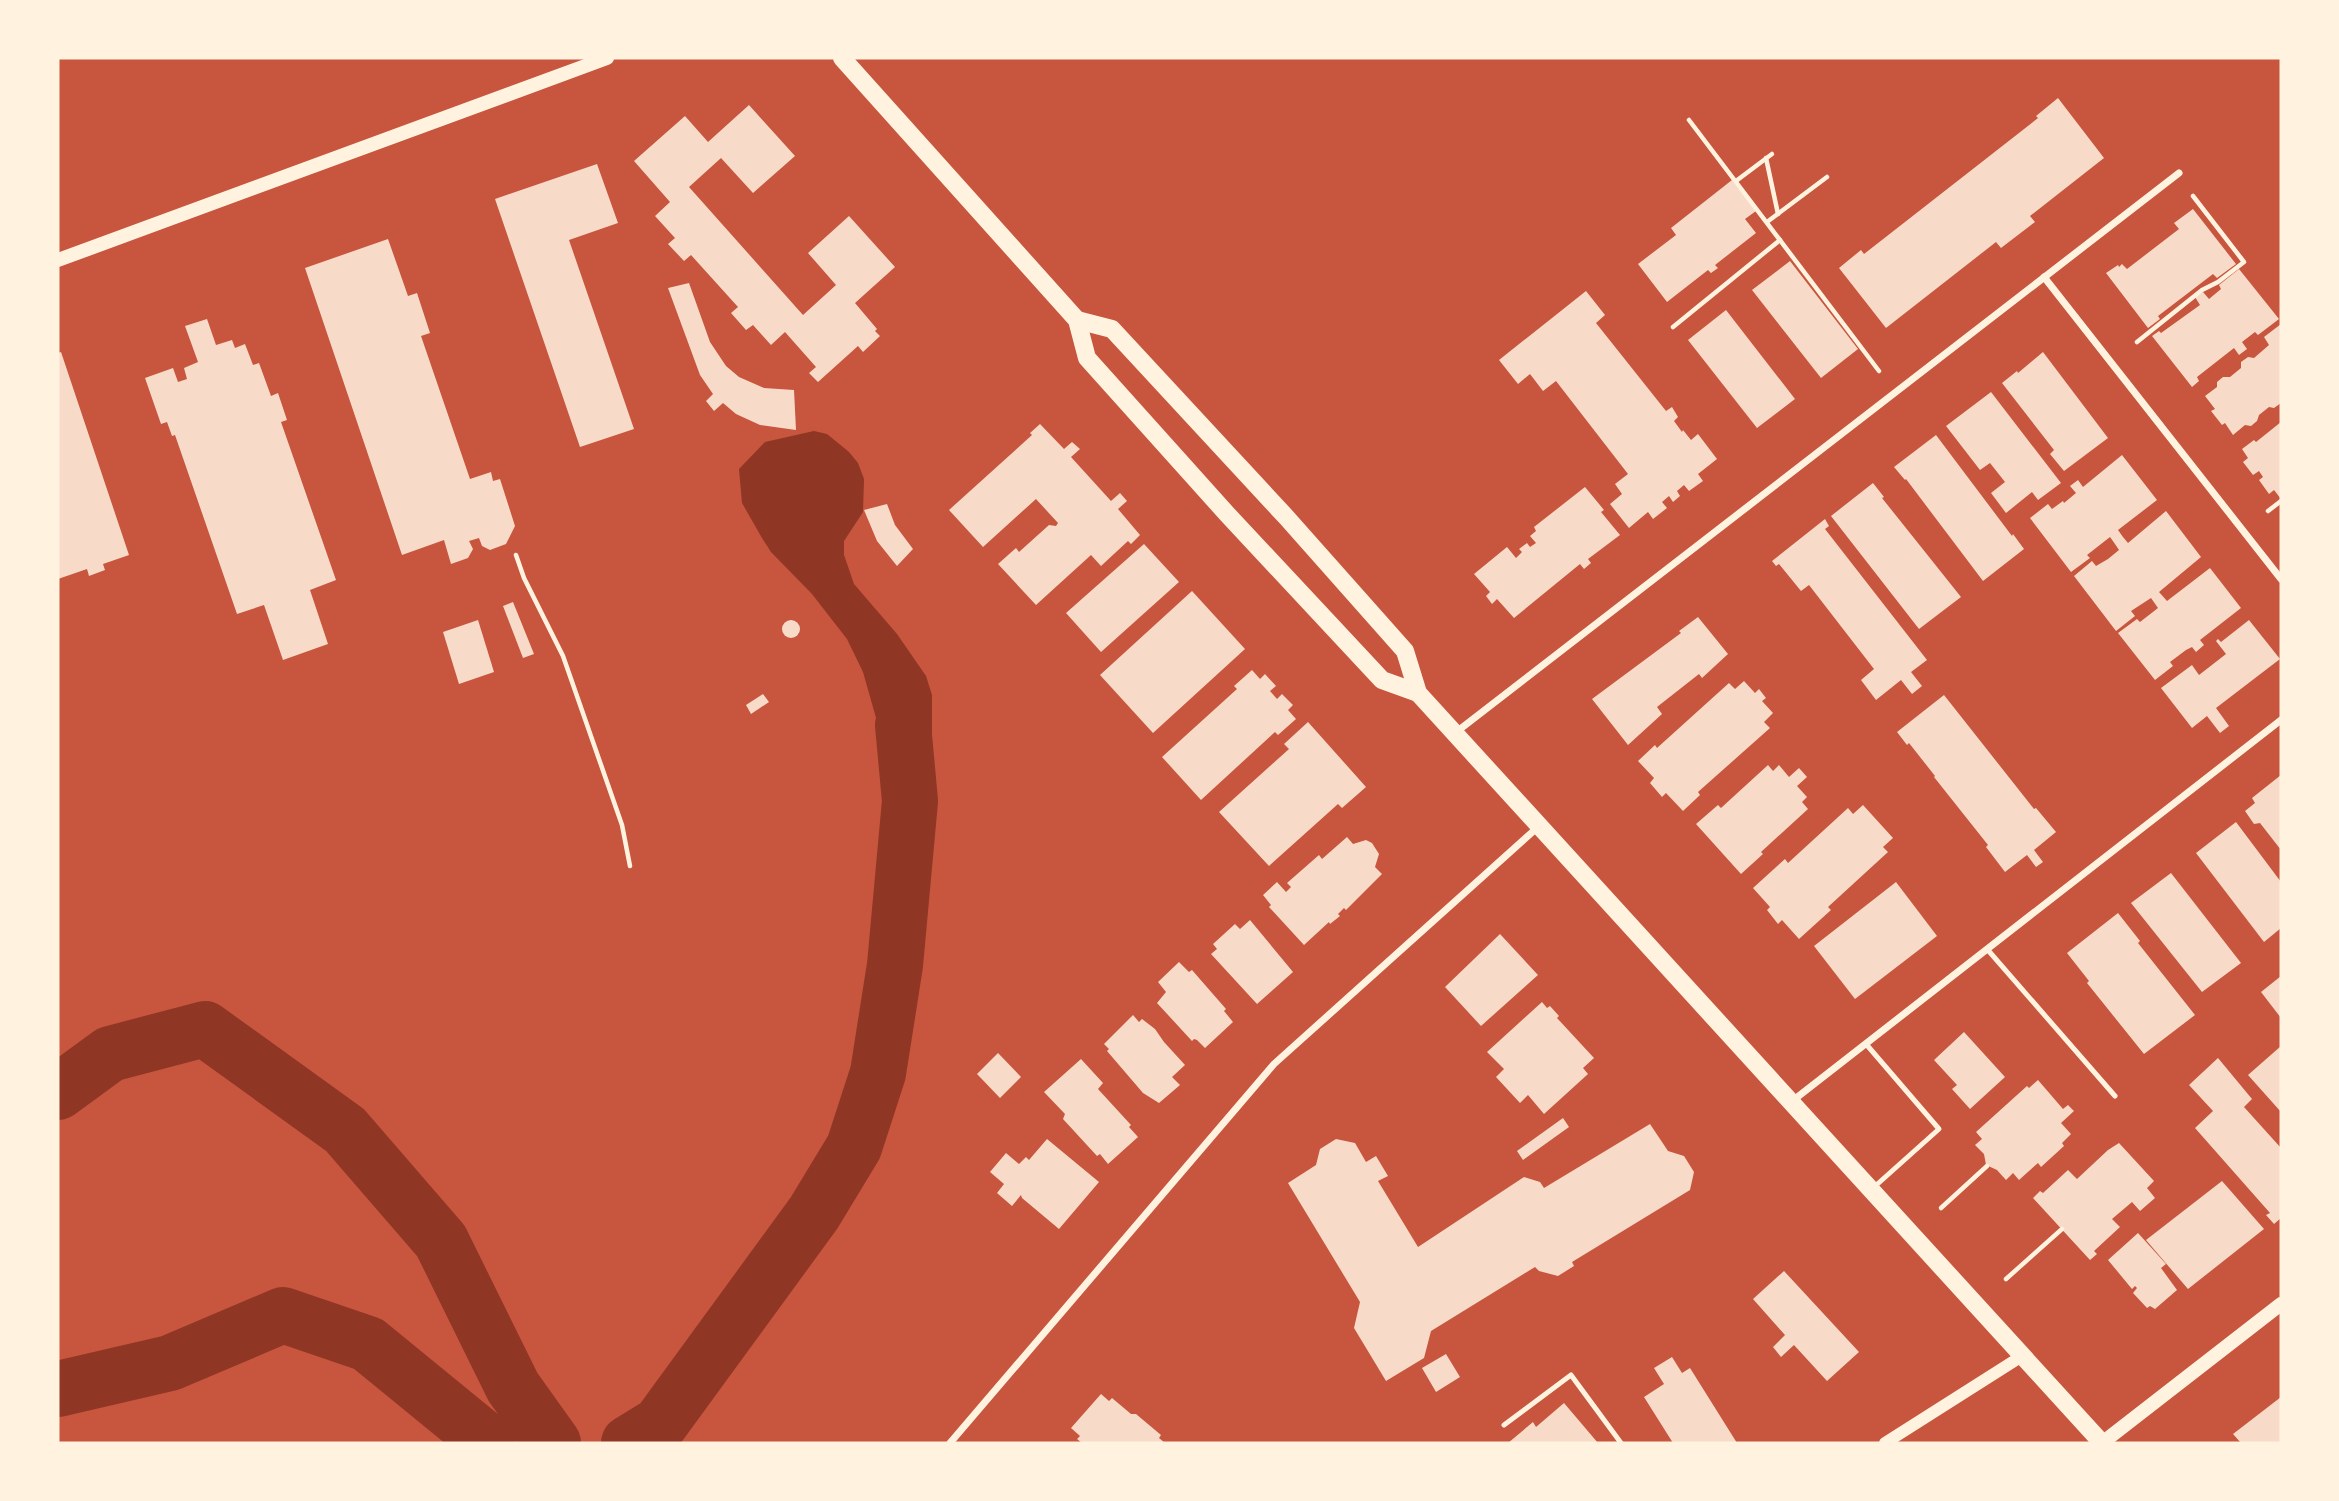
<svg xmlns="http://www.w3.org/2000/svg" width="2339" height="1501" font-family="'Fira Sans Condensed',sans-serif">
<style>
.water{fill:#8f3625}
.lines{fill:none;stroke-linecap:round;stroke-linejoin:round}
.river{stroke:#8f3625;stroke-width:56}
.building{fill:#f7dbc8}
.path{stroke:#fff3e0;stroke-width:4.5}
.service{stroke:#fff3e0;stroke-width:5}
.minor{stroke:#fff3e0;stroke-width:7}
.tertiary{stroke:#fff3e0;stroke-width:12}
.secondary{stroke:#fff3e0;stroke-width:14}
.primary{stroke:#fff3e0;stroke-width:18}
</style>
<rect width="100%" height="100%" fill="#c8553d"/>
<path class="water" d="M814,431L827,434L849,452L858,463L864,479L863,512L844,541V555L854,584L897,634L926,676L932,695V801H910L887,789L886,753L863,672L847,639L812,594L771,552L762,538L742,503L739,469L765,442Z"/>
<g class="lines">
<g class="river">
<path d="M58,1092L110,1054L205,1029L345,1130L441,1241L513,1387L553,1443"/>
<path d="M58,1389L170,1363L283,1315L368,1344L489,1443"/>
<path d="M629,1443L660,1424L814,1213L854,1147L878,1073L895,965L910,801L903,725"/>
</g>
</g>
<g class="building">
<path d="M2058,98L2104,158L2030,216L2035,222L2001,248L1996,242L1886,328L1839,268L1861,250L1864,254L2038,118L2036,116Z"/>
<path d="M749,105L795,156L753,193L721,158L689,187L803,315L836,285L808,253L849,216L895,267L855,303L877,329L875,331L880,336L863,352L858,346L818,382L809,373L816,367L785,332L771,345L753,325L746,330L731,313L738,307L691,255L684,261L668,244L675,238L655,216L670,202L634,161L685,116L708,142Z"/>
<path d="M597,164L618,223L569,240L634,429L580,447L495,199Z"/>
<path d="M1732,180L1756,211L1745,219L1756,233L1715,265L1718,268L1711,273L1708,270L1667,302L1638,264L1676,235L1671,228Z"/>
<path d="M2193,209L2236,264L2217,278L2213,274L2158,316L2160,319L2148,328L2106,273L2118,265L2119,267L2122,264L2127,269L2179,229L2174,223Z"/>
<path d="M388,239L408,296L417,293L430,333L421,336L470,479L491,472L493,481L500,479L515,526L506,544L490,550L482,546L479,538L469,541L473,549L468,558L451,564L444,540L402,555L305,268Z"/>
<path d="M1790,261L1858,349L1821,378L1752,290Z"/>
<path d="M2239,269L2279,319L2258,335L2255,332L2242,342L2247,349L2239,355L2234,348L2197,377L2199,381L2192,387L2152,336L2159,331L2161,333L2200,305L2195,297L2203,292L2209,299L2221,289L2219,285Z"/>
<path d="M689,283L710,342L726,366L739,377L764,388L794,390L796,430L760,425L736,414L723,403L714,411L706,401L713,394L700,375L668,288Z"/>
<path d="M1586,291L1605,315L1596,323L1666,411L1672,407L1678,417L1674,421L1682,432L1683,430L1691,440L1698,434L1717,459L1698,474L1703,481L1689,491L1684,485L1677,491L1680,496L1673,502L1669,496L1662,502L1667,508L1653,519L1648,512L1629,528L1610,504L1622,494L1615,484L1628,474L1556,381L1543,391L1530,374L1518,384L1499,360Z"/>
<path d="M1726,310L1795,399L1757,428L1688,340Z"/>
<path d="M207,319L216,345L232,340L235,348L245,344L253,365L259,363L271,396L278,393L287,420L281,422L336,580L310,590L328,644L283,660L264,605L237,614L175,435L172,436L167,422L161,424L145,378L173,368L178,382L187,379L184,368L198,362L185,326Z"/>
<path d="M2281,324V403L2274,408L2269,407L2259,415L2257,421L2251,426L2245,425L2233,435L2225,423L2222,425L2211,411L2215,409L2205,396L2217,387V382L2223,377H2230L2241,368V362L2248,357L2254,358L2269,345L2264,337Z"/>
<path d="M61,352L129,555L103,564L105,570L89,576L87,569L58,579V353Z"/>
<path d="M2043,352L2108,438L2064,471L2050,454L2054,450L2002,383L2017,371L2018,373Z"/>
<path d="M1991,392L2061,483L2038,500L2032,492L2006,513L1991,493L2005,482L1990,463L1980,470L1946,426Z"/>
<path d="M2281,422V499L2274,490L2269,494L2259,480L2263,477L2259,471L2253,475L2243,462L2248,458L2242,449L2254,440L2256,442Z"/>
<path d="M1040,424L1064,449L1072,442L1080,449L1071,457L1111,501L1120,493L1127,501L1118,509L1140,535L1131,544L1128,541L1101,566L1091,555L1036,605L998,564L1016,548L1019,552L1049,525L1056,526L1058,523L1036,499L983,547L949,510L1032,435L1030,433Z"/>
<path d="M1936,435L2012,536L2013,534L2024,549L1983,581L1906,479L1905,480L1894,467Z"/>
<path d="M2122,455L2157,500L2118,530L2123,537L2128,543L2166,511L2201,557L2159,592L2167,601L2210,568L2241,608L2200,640L2204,645L2196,652L2192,647L2186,650L2170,662L2173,666L2155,680L2118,633L2137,619L2140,622L2158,608L2151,598L2131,611L2135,616L2116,631L2074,576L2092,561L2096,566L2108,559L2119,550L2115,544L2110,537L2087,555L2090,558L2071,572L2030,518L2048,504L2052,509L2063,501L2064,503L2076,493L2070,486L2078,480L2083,487Z"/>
<path d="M1873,483L1884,497L1882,498L1961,597L1919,629L1831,516Z"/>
<path d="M1585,487L1604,510L1601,512L1620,535L1588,559L1591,563L1584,569L1580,564L1514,618L1497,599L1492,604L1486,596L1490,592L1474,574L1507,547L1516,558L1522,552L1519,549L1527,543L1530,547L1536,543L1530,536L1536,531L1534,527Z"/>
<path d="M887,504L895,525L913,549L897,566L877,541L864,510Z"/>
<path d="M1825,519L1829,526L1825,529L1927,660L1911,672L1922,686L1912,694L1901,680L1876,700L1861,680L1874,669L1809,585L1801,591L1779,564L1776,566L1772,561Z"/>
<path d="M1144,544L1179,582L1101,652L1066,613Z"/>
<path d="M1192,591L1245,649L1153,733L1100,675Z"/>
<path d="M513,602L534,654L523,658L503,606Z"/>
<path d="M1698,617L1728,654L1702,678L1699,674L1657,707L1662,714L1628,745L1592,699L1681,633L1679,631Z"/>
<circle cx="791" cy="629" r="9"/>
<path d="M478,620L494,672L459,684L443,632Z"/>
<path d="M2249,620L2280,659L2216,708L2229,726L2220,733L2207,716L2192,728L2161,688L2192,665L2199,675L2226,654L2216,641L2218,639L2221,642Z"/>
<path d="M1252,670L1260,679L1265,674L1276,686L1270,691L1277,699L1282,694L1293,705L1288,710L1296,719L1278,735L1275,732L1201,800L1162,757L1237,689L1234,686Z"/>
<path d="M1744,681L1755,693L1759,689L1766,698L1762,701L1773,713L1764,722L1770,728L1698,792L1700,795L1683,811L1666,793L1662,797L1650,783L1654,778L1638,761L1655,745L1657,748L1729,683L1735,689Z"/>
<path d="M763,694L769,702L751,714L746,705Z"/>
<path d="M1944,695L2034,809L2036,808L2056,832L2034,850L2043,862L2036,867L2027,855L2005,872L1986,847L1988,845L1934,777L1935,776L1909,743L1907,745L1897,732Z"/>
<path d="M1308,722L1366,787L1342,808L1338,804L1269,866L1219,812L1289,749L1284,744Z"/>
<path d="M1768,765L1773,771L1779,765L1789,777L1799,768L1807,777L1797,786L1807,797L1802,802L1808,809L1761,852L1763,854L1741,874L1696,824L1718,805L1721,808Z"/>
<path d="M2281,775V850L2260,823L2254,824L2245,811L2255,803L2252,798Z"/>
<path d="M1863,805L1893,838L1883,847L1888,852L1828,907L1831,910L1799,939L1782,920L1778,924L1767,910L1770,907L1753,888L1785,859L1788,863L1848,808L1853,814Z"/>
<path d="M2236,822L2281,882V928L2264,942L2196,853Z"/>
<path d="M1347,837L1353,844L1366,840L1372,843L1379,854L1375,867L1382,874L1346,910L1344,908L1338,914L1340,916L1330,924L1329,922L1304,945L1269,907L1271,905L1263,895L1277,882L1286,892L1291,887L1287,883L1319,855L1322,859Z"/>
<path d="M2171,873L2241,963L2202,992L2131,903Z"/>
<path d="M1896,882L1937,936L1855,999L1814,946Z"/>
<path d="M2118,913L2140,941L2138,943L2195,1015L2144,1054L2087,983L2089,981L2067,953Z"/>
<path d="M1250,920L1293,972L1257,1004L1211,954L1217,949L1213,944L1235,924L1240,929Z"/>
<path d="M1500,934L1538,975L1481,1026L1445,987Z"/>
<path d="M1179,962L1189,972L1192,970L1226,1009L1224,1011L1233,1022L1205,1048L1197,1040L1194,1039L1192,1041L1157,1003L1166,992L1158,982Z"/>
<path d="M2281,976V1018L2261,992Z"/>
<path d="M1542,1002L1547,1008L1550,1006L1559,1016L1557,1018L1594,1058L1583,1068L1588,1074L1544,1114L1528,1095L1520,1103L1496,1077L1504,1069L1487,1052Z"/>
<path d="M1133,1015L1139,1022L1142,1019L1155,1029L1164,1042L1185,1065L1172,1077L1180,1085L1159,1103L1143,1093L1107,1051L1109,1049L1104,1044Z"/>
<path d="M1964,1032L2005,1077L1970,1109L1952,1089L1957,1085L1934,1060Z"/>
<path d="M2281,1046V1112L2248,1075Z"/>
<path d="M998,1053L1021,1077L1000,1098L977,1074Z"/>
<path d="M2218,1058L2252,1099L2244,1107L2281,1148V1218L2274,1224L2266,1215L2270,1213L2195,1128L2213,1111L2189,1085Z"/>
<path d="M1081,1059L1103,1083L1098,1089L1131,1125L1129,1127L1138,1137L1108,1164L1100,1154L1097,1156L1063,1119L1065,1114L1044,1092Z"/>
<path d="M2038,1080L2063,1109L2068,1105L2074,1111L2061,1123L2071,1134L2062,1143L2064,1146L2041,1167L2038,1163L2019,1180L2013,1173L2006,1180L1997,1170L1986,1165L1984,1154L1975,1145L1982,1139L1976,1132L2027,1086L2029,1088Z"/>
<path d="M1563,1118L1569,1127L1523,1160L1517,1151Z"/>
<path d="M1650,1124L1668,1151L1684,1156L1694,1172L1690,1190L1572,1262L1574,1266L1558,1276L1539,1271L1535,1267L1431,1331L1424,1358L1386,1381L1354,1328L1360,1302L1288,1183L1316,1165L1320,1149L1336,1139L1355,1143L1366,1162L1376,1156L1388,1176L1378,1181L1418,1247L1524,1177L1540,1182L1544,1188Z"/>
<path d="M1047,1139L1099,1182L1059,1229L1022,1198L1021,1195L1012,1206L997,1193L1004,1184L990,1172L1006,1153L1019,1164L1026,1157L1029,1160Z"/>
<path d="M2119,1143L2154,1181L2147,1188L2155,1198L2140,1211L2132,1202L2112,1219L2120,1227L2094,1251L2097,1254L2090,1260L2033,1198L2040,1191L2043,1193L2068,1170L2077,1179L2108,1150Z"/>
<path d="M2222,1181L2264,1229L2188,1289L2146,1240Z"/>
<path d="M2138,1233L2166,1264L2161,1268L2177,1290L2155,1309L2150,1306L2147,1308L2133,1293L2137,1288L2135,1286L2132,1289L2108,1260Z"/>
<path d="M1784,1271L1859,1352L1827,1381L1794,1345L1781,1357L1773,1347L1785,1335L1753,1299Z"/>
<path d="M1446,1354L1460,1377L1436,1392L1422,1368Z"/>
<path d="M1672,1357L1682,1373L1690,1368L1737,1443H1673L1644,1397L1664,1384L1654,1368Z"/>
<path d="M1101,1394L1109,1401L1112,1398L1131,1414H1136L1161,1435L1159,1438L1165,1443H1082L1077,1439L1080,1436L1071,1428Z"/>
<path d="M2281,1397V1443H2241L2233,1434Z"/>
<path d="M1564,1403L1598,1443H1508L1533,1422L1536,1427Z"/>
</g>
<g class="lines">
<g class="path">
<path d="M1689,120L1879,371"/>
<path d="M1766,158L1778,214"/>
<path d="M1736,181L1772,154"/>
<path d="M1767,222L1827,177"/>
<path d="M1673,327L1780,240"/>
<path d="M2137,342L2202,290L2218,282L2244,262L2193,196"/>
<path d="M2268,511L2281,501"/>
<path d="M516,555L524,578L563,656L622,825L630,866"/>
<path d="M1941,1208L1987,1166"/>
<path d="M2006,1279L2062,1229"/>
</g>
<g class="service">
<path d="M1987,949L2115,1096"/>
<path d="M1866,1044L1939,1129L1873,1188"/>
<path d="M1504,1425L1571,1375L1621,1443"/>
</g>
<g class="minor">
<path d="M2044,277L2281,579"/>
<path d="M1455,733L2179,173"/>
<path d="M1791,1102L2281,720"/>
<path d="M950,1443L1274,1064L1538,827"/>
</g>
<path class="tertiary" d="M1885,1443L2022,1356"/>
<g class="secondary">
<path d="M58,260L607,58"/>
<path d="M2102,1443L2281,1304"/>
</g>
<g class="primary">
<path d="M842,58L1077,320L1087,358L1227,514L1382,680L1418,693"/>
<path d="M1077,320L1112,329L1287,518L1405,651L1418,693L2102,1443"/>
</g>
</g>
<rect width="2339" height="1501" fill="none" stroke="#fff3e0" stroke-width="119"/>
</svg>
